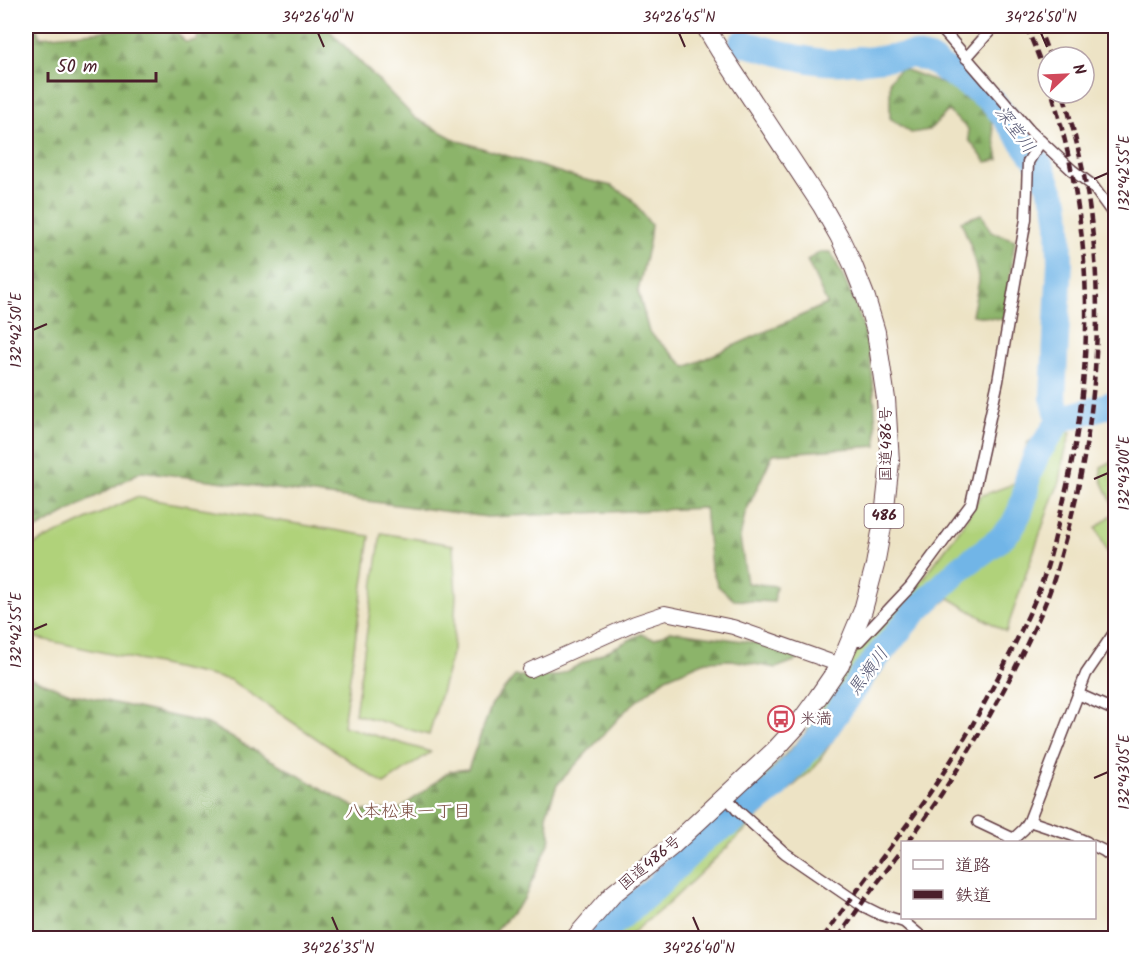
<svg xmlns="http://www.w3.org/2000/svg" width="1141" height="964" font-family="Kalam,'Klee One',sans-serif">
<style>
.grass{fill:#b0d27a;stroke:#7d7852;stroke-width:1.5}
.forest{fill:url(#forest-firs);stroke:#6b6a4a;stroke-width:1.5}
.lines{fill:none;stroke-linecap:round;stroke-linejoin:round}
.river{stroke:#71b5e7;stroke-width:26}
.minor-casing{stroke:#623c42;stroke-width:13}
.tertiary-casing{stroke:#623c42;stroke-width:16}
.trunk-casing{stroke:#623c42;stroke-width:20}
.minor{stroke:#fff;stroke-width:10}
.tertiary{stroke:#fff;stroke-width:14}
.trunk{stroke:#fff;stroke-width:18}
.rail{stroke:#4a1f2b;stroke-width:4.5;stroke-dasharray:9 4.5;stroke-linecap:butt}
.ticks{fill:none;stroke:#4a1f2b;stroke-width:2}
.labels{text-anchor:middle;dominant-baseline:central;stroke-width:5;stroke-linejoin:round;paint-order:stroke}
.shield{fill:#fff;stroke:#80626b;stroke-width:1.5}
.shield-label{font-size:15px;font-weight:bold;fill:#4a1f2b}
.street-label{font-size:16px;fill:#4a1f2b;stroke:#fff}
.poi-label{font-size:16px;fill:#4a1f2b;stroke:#fff;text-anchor:start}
.water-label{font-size:18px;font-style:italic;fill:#5a5b76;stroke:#fff}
.neighbourhood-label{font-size:18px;fill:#7b4e42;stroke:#fff}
.neatline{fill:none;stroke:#4a1f2b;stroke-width:2}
.ticks-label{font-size:15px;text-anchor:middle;fill:#4a1f2b}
</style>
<defs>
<pattern id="forest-firs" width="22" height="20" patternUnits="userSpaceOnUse" patternTransform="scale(1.5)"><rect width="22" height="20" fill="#8cb46a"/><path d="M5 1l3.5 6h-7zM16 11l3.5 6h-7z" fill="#749257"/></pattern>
</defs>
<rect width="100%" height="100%" fill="#fff"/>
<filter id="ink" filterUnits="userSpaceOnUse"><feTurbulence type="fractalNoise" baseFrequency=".0167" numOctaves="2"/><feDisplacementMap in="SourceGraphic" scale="12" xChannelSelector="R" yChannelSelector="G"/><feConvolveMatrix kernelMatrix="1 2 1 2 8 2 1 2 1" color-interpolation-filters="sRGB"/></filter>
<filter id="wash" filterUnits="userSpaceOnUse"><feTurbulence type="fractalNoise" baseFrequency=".008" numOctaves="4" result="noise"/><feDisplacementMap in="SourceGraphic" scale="24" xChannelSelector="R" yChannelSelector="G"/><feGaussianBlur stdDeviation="1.35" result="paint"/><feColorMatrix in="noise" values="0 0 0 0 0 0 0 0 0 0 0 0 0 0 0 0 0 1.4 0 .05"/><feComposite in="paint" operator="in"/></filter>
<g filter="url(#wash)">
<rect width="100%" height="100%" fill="#ede3c5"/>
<g class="grass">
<path d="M1053,426L1071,432L1063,461L1060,482L1052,499L1006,632L949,598L910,629L872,681L815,767L765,811L668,904L636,930L628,938H593L636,892L726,816L804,735L863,641L914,591L961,528L980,496L1019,482L1027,443Z"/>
<path d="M1115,460V510L1101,478V467Z"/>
<path d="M136,497L370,536L343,726L431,752L384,784L230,680L27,636L26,548Z"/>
<path d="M1115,512V569L1096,528Z"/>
<path d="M381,533L453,545L456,596L453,650L429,735L355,714Z"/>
</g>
<g class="forest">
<path d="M26,26H35L40,37L158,26H172L185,42L197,40L198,26H325L415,118L456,140L578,178L612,186L631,198L651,225L649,243L638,291L649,332L686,367L827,304L807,260L821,252H831C844,278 858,306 865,334C874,369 875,410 877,446L773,454L745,514L740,538L747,583L776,586L774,602L734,600L718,586L711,567L705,508L487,517L142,471L26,535Z"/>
<path d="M900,68L975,95L990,114L999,160L986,162L969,140L968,129L948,111L929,130L911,133L890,118V80Z"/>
<path d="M982,214L991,232L1015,240L1004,320L972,315L979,281L971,247L961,221Z"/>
<path d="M671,631L779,646L803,658L776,668L731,660L706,661L666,678L628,708L557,785L546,815L551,839L524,899L497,929L492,938H26V676L70,693L208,724L361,811L400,809L450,771L468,769L492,704L515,676H557L641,634L654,639Z"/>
</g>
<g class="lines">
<g class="river">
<path d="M742,43C776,51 822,69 856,60L858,62L860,59L865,60L912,55L929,59L978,91L994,103L1040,165L1056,202L1059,224L1060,262L1053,397L1058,415L1061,419"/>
<path d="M598,938L609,927L655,888L706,837L729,824L772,790L822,734L868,668L912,615L962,567L998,541L1012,527L1020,511L1025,495L1028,476L1037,454L1061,419L1116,403"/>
</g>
</g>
</g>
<g filter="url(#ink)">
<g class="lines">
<defs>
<g id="minor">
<path d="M939,26L1030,131L1072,170L1092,185L1116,218"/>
<path d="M966,58L990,31L985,26"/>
<path d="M851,640L859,641L910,587L971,504L998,381L1026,219L1028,162L1041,141"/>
<path d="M1078,694L1116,711"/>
<path d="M726,796L737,810L785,853L861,905L879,914L904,922L923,938"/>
<path d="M1029,821L1071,835L1087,842"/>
<path d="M978,822L1014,839"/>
<path d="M1010,842L1024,829L1029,821L1086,674L1116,630"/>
<path d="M1094,846L1104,851L1116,860"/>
</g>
<path id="tertiary" d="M530,670L635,623L665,613L733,627L840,665"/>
<path id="trunk" d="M575,938L613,894L672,846L775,750L797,726L818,697L840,665L863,610L875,565L884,516L890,462L886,399L876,332L866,298L853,265L839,236L822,206L720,51L705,26"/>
</defs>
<use href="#minor" class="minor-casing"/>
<use href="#tertiary" class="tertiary-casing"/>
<use href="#trunk" class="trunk-casing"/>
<use href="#minor" class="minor"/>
<use href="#tertiary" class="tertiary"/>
<use href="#trunk" class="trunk"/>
<g class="rail">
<path d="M1026,26L1036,50L1048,82"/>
<path d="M1038,26L1050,57"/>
<path d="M908,842C951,783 989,721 1021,656C1032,633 1044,609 1052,585C1058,568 1062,550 1067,533C1098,419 1106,302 1086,186C1080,154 1072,124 1063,93"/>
<path d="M823,938C862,881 907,829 945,770C970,732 991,691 1012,650C1022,628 1034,605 1042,582C1051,558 1056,532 1062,507C1097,366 1094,232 1052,93"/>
<path d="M838,938L865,899L902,850"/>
</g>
</g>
</g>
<path class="ticks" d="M318,33L324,47M679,33L685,47M1041,33L1047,47M1094,179L1108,173M33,330L47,324M1094,479L1108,473M33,630L47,624M1094,778L1108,772M332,917L338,931M693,917L699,931"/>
<defs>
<symbol id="bus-ring" viewBox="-11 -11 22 22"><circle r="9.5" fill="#fff" stroke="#d1495b" stroke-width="1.5"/><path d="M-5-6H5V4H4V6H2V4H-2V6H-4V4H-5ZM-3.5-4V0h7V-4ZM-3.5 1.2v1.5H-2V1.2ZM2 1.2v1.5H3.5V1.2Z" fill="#d1495b"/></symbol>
</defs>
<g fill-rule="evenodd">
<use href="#bus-ring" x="766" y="704" width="30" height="30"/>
</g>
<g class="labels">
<rect class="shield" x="864.5" y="504" width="39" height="24" rx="4.5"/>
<g class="shield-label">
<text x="884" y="516">486</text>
</g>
<g class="street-label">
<text transform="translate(886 444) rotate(-90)">国道486号</text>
<text transform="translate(650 863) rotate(-40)">国道486号</text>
</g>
<g class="poi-label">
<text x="800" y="719">米満</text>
</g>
<g class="water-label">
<text transform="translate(1014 130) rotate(53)">深堂川</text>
<text transform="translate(869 672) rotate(-53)">黒瀬川</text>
</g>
<g class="neighbourhood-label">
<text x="408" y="812">八本松東一丁目</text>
</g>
</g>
<rect width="1141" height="964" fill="none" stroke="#fff" stroke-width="66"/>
<rect x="901" y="841" width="195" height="78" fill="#ffffff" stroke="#b7a5aa" stroke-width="1.5"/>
<rect x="913" y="860" width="30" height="9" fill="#ffffff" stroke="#b7a5aa" stroke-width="1.5"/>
<text x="955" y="871" font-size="18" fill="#4a1f2b">道路</text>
<rect x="913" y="890" width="30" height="9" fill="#4a1f2b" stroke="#b7a5aa" stroke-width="1.5"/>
<text x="955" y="901" font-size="18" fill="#4a1f2b">鉄道</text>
<g transform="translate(1066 75) rotate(67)"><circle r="28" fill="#ffffff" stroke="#b7a5aa" stroke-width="1.5"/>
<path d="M0-4.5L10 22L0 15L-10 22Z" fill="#d1495b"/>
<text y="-9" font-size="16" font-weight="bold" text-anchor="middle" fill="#4a1f2b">N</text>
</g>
<path d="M48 72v9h108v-9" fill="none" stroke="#4a1f2b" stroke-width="3"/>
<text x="57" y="72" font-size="18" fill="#4a1f2b" stroke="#ffffff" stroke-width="4.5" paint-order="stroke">50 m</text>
<rect x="33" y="33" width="1075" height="898" class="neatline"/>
<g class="ticks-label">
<text x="318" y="22">34°26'40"N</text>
<text x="679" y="22">34°26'45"N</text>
<text x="1041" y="22">34°26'50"N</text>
<text transform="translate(1124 173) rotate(-90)" y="5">132°42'55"E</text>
<text transform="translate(16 330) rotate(-90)" y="5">132°42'50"E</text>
<text transform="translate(1124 473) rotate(-90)" y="5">132°43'00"E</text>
<text transform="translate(16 630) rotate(-90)" y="5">132°42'55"E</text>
<text transform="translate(1124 772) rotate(-90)" y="5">132°43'05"E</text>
<text x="338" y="953">34°26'35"N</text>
<text x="699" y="953">34°26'40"N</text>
</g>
</svg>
